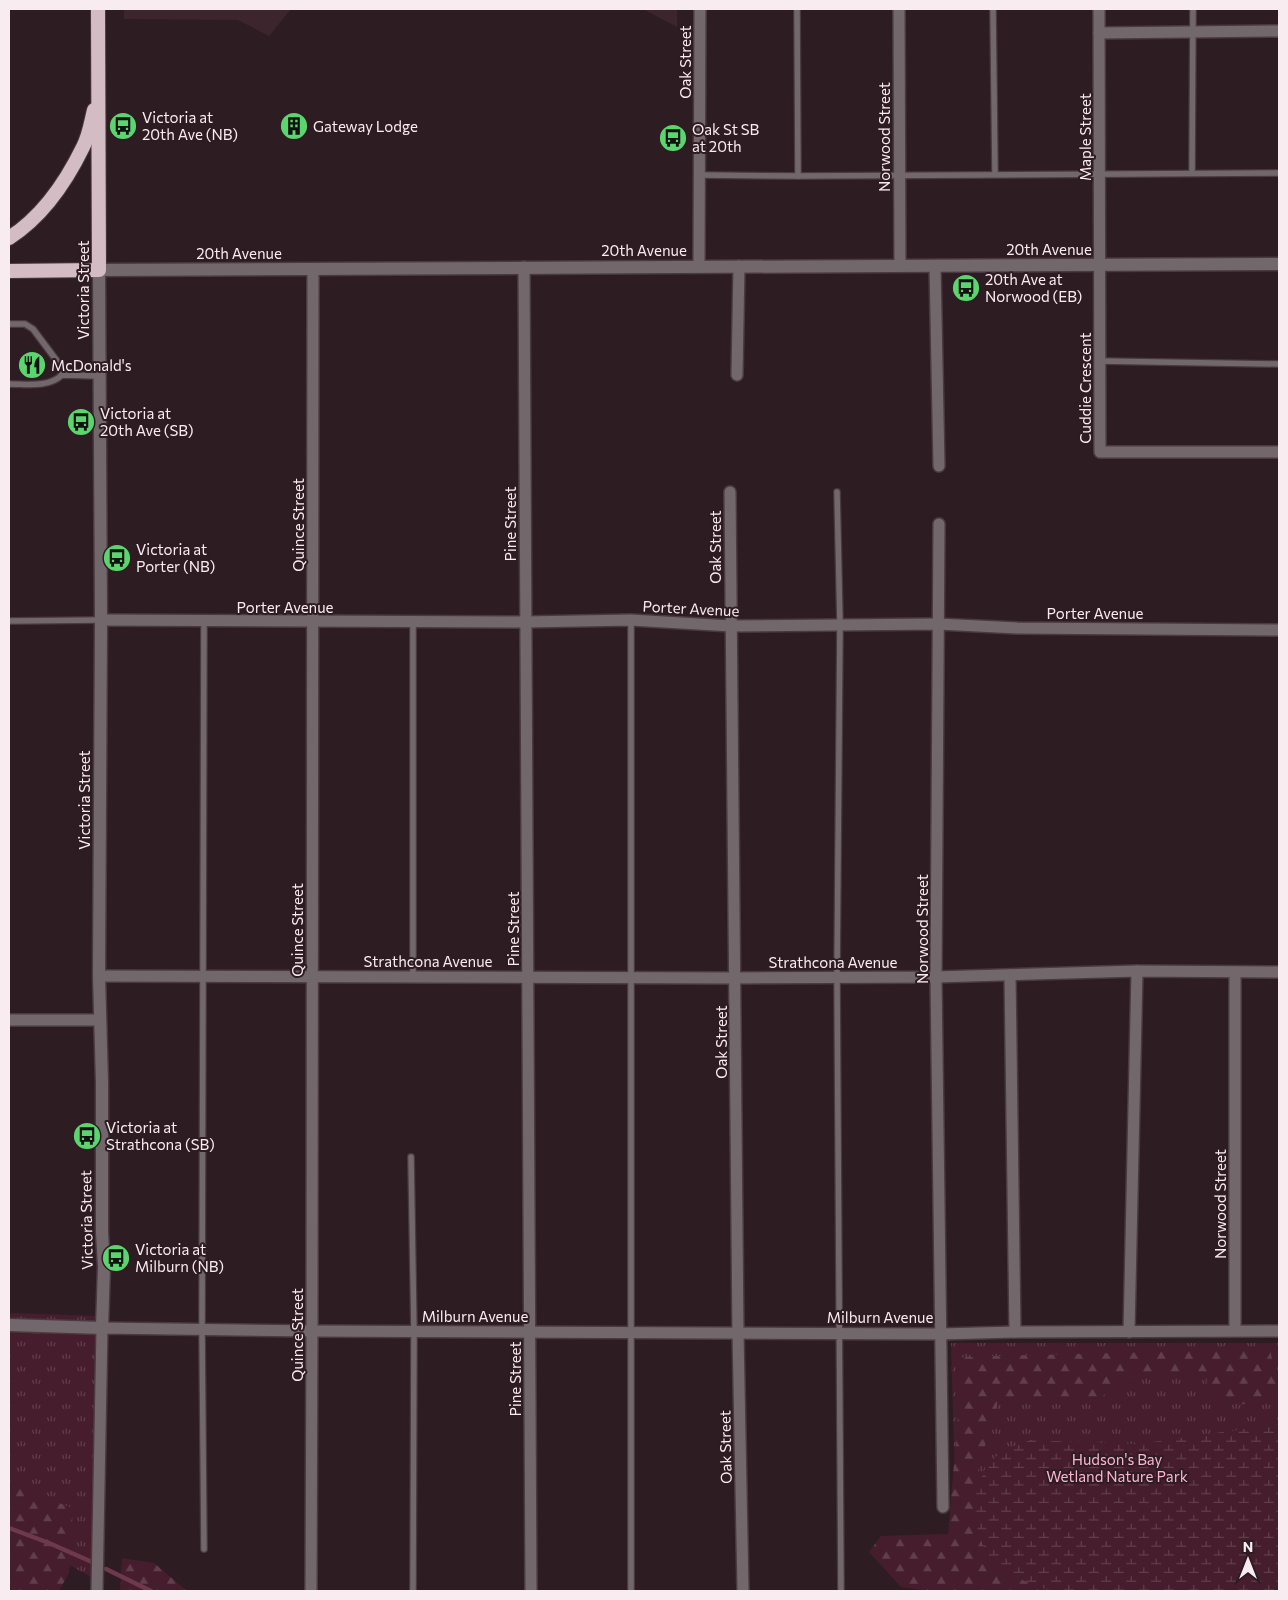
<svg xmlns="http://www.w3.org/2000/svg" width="1288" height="1600" font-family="Commissioner,sans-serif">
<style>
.built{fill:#3d252d}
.grass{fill:url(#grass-tufts)}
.forest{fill:url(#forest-firs)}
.wetland{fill:url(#wetland-marsh)}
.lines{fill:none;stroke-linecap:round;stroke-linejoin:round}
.stream{stroke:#6e384d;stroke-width:4.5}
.service-casing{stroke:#4a3940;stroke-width:8}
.minor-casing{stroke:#4a3940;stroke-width:14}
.tertiary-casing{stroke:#4a3940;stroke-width:15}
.trunk-casing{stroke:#4a3940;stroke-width:16}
.service{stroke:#72686b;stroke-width:5.5}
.minor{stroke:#72686b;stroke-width:11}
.tertiary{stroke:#72686b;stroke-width:12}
.trunk{stroke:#d3bcc4;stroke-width:14}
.labels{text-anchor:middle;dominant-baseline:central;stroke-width:4;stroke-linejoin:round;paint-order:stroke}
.street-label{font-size:15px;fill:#f9ecf0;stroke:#2e1c23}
.poi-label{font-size:15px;fill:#f9ecf0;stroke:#2e1c23;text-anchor:start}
.park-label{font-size:15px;fill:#fdb5ce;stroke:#2e1c23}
</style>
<defs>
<pattern id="grass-tufts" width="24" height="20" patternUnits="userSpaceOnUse" patternTransform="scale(1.25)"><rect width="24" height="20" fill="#451d2d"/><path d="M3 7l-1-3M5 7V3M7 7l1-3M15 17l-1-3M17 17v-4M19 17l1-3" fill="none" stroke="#613e4c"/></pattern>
<pattern id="forest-firs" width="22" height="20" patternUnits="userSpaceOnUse" patternTransform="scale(1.25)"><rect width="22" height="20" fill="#451d2d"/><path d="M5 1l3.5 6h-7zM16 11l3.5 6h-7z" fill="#613e4c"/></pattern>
<pattern id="wetland-marsh" width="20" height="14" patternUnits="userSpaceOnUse" patternTransform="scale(1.25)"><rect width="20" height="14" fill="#451d2d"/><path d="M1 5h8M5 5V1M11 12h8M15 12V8" fill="none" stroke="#613e4c"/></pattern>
</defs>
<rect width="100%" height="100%" fill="#2e1c23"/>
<g class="built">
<path d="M124,9H291L269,36L238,20L124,19Z"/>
<path d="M643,9H677V27Z"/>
</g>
<g class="grass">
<path d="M9,1313L99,1316L97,1580L9,1533Z"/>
<path d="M951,1343H1279V1591H958Z"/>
</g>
<g class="forest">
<path d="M1270,1349L1279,1396L1240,1405L1206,1395L1207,1375L1142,1372L1099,1398H999L979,1466L975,1494L1038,1585L1050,1591H931L901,1587L869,1552L881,1536L948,1534L963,1357Z"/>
<path d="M9,1485L73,1508L69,1573L59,1591H9Z"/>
<path d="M122,1558L154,1563L187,1591H120Z"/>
</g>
<path class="wetland" d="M1279,1424V1591H1050L1012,1576L992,1563L978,1536L975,1494L986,1466L1002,1451L1030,1440L1138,1444Z"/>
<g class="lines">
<g class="stream">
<path d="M9,1528L49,1543L92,1562"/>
<path d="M106,1569L151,1591"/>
</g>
<defs>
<g id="service">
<path d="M797,9L798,176"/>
<path d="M993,9L995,174"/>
<path d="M1192,173L1193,9"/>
<path d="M700,175L798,176L1279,173"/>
<path d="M9,324H25L33,329L60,365L62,375"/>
<path d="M1100,361L1279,364"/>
<path d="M9,384C27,384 48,388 62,375L99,376"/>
<path d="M837,492L840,624L837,976L841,1591"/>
<path d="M631,620V1591"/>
<path d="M9,621L101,620"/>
<path d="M204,621L202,1330L204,1549"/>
<path d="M413,621V976"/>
<path d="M411,1157L414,1332L413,1591"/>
</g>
<g id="minor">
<path d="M899,9L900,266"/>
<path d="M1099,9L1100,452H1279"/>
<path d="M1099,33L1279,31"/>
<path d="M699,266L700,9"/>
<path d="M935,266L939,466"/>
<path d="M524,267L531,1591"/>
<path d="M737,375L739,266"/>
<path d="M730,492L738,1333L743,1591"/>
<path d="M939,524L936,977L943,1507"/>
<path d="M101,620L525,622L631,620L731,626L938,624L1017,628L1279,630"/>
<path d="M1235,972V1330"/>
<path d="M1010,975L1015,1332"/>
<path d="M99,976L735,978L936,977L1137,971L1279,972"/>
<path d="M9,1020H100"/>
<path d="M1129,1332L1137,971"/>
<path d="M97,1591L102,1328L312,1331L940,1334L1015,1332L1279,1331"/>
<path d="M311,1591L312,1331L313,269"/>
</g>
<path id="tertiary" d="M9,1325L102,1328L104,1267L102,1232V1083L99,976L101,620L99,270L1279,264"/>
<g id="trunk">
<path d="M9,238C42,217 66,182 83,147C89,136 91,122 94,110"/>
<path d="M9,271L99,270L98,9"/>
</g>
</defs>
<use href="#service" class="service-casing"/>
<use href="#minor" class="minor-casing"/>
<use href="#tertiary" class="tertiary-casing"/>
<use href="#trunk" class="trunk-casing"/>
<use href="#service" class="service"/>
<use href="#minor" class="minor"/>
<use href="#tertiary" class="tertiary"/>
<use href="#trunk" class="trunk"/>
</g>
<defs>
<symbol id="bus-disc" viewBox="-11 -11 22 22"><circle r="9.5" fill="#5bd56e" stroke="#2e1c23"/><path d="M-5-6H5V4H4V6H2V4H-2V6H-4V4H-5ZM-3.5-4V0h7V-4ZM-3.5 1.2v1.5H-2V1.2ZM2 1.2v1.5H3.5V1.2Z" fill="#111"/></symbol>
<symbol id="building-disc" viewBox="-11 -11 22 22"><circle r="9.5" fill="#5bd56e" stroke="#2e1c23"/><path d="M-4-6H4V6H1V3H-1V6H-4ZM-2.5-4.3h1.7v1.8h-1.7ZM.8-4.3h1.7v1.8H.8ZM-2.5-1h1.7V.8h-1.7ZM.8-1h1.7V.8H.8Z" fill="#111"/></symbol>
<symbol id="restaurant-disc" viewBox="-11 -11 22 22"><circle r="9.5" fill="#5bd56e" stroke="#2e1c23"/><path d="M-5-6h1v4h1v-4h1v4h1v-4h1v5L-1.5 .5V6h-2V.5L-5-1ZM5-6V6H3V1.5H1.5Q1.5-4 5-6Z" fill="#111"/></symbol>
</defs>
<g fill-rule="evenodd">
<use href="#bus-disc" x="107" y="110" width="32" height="32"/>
<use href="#building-disc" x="278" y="110" width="32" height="32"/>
<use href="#bus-disc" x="657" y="122" width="32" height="32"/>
<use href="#bus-disc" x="950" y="272" width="32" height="32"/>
<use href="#restaurant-disc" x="16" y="349" width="32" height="32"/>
<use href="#bus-disc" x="65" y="406" width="32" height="32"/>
<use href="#bus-disc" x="101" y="542" width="32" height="32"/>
<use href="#bus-disc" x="71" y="1120" width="32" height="32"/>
<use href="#bus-disc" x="100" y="1242" width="32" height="32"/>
</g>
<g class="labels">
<g class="street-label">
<text transform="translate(685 62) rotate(-90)">Oak Street</text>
<text transform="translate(884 137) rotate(-90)">Norwood Street</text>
<text transform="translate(1085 137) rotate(-90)">Maple Street</text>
<text x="1049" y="249">20th Avenue</text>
<text x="644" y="250">20th Avenue</text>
<text x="239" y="253">20th Avenue</text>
<text transform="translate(83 290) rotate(-90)">Victoria Street</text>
<text transform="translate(1085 388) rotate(-90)">Cuddie Crescent</text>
<text transform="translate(510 524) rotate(-90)">Pine Street</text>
<text transform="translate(298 525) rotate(-90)">Quince Street</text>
<text transform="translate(715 547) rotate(-90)">Oak Street</text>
<text x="285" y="607">Porter Avenue</text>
<text transform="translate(691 608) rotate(3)">Porter Avenue</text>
<text x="1095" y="613">Porter Avenue</text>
<text transform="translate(84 800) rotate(-90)">Victoria Street</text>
<text transform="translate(513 929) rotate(-90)">Pine Street</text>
<text transform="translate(922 929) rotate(-90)">Norwood Street</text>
<text transform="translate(297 930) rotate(-90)">Quince Street</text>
<text x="428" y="961">Strathcona Avenue</text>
<text x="833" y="962">Strathcona Avenue</text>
<text transform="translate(721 1042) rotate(-90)">Oak Street</text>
<text transform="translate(1220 1204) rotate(-90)">Norwood Street</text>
<text transform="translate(86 1220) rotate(-91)">Victoria Street</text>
<text x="475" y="1316">Milburn Avenue</text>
<text x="880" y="1317">Milburn Avenue</text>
<text transform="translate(297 1335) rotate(-90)">Quince Street</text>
<text transform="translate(515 1379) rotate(-90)">Pine Street</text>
<text transform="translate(725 1447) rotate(-91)">Oak Street</text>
</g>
<g class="poi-label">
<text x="142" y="117">Victoria at<tspan x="142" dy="17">20th Ave (NB)</tspan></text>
<text x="313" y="126">Gateway Lodge</text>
<text x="692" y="129">Oak St SB<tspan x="692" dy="17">at 20th</tspan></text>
<text x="985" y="279">20th Ave at<tspan x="985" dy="17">Norwood (EB)</tspan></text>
<text x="51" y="365">McDonald's</text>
<text x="100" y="413">Victoria at<tspan x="100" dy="17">20th Ave (SB)</tspan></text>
<text x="136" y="549">Victoria at<tspan x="136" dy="17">Porter (NB)</tspan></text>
<text x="106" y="1127">Victoria at<tspan x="106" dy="17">Strathcona (SB)</tspan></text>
<text x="135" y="1249">Victoria at<tspan x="135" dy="17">Milburn (NB)</tspan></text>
</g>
<g class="park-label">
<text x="1117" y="1459">Hudson's Bay<tspan x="1117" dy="17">Wetland Nature Park</tspan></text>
</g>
</g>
<rect width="1288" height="1600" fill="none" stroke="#f9ecf0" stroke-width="20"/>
<g transform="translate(1248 1560)" stroke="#2e1c23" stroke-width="4" paint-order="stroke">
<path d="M0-4L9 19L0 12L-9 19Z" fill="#f9ecf0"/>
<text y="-8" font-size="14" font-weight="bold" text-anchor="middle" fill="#f9ecf0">N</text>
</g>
</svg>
